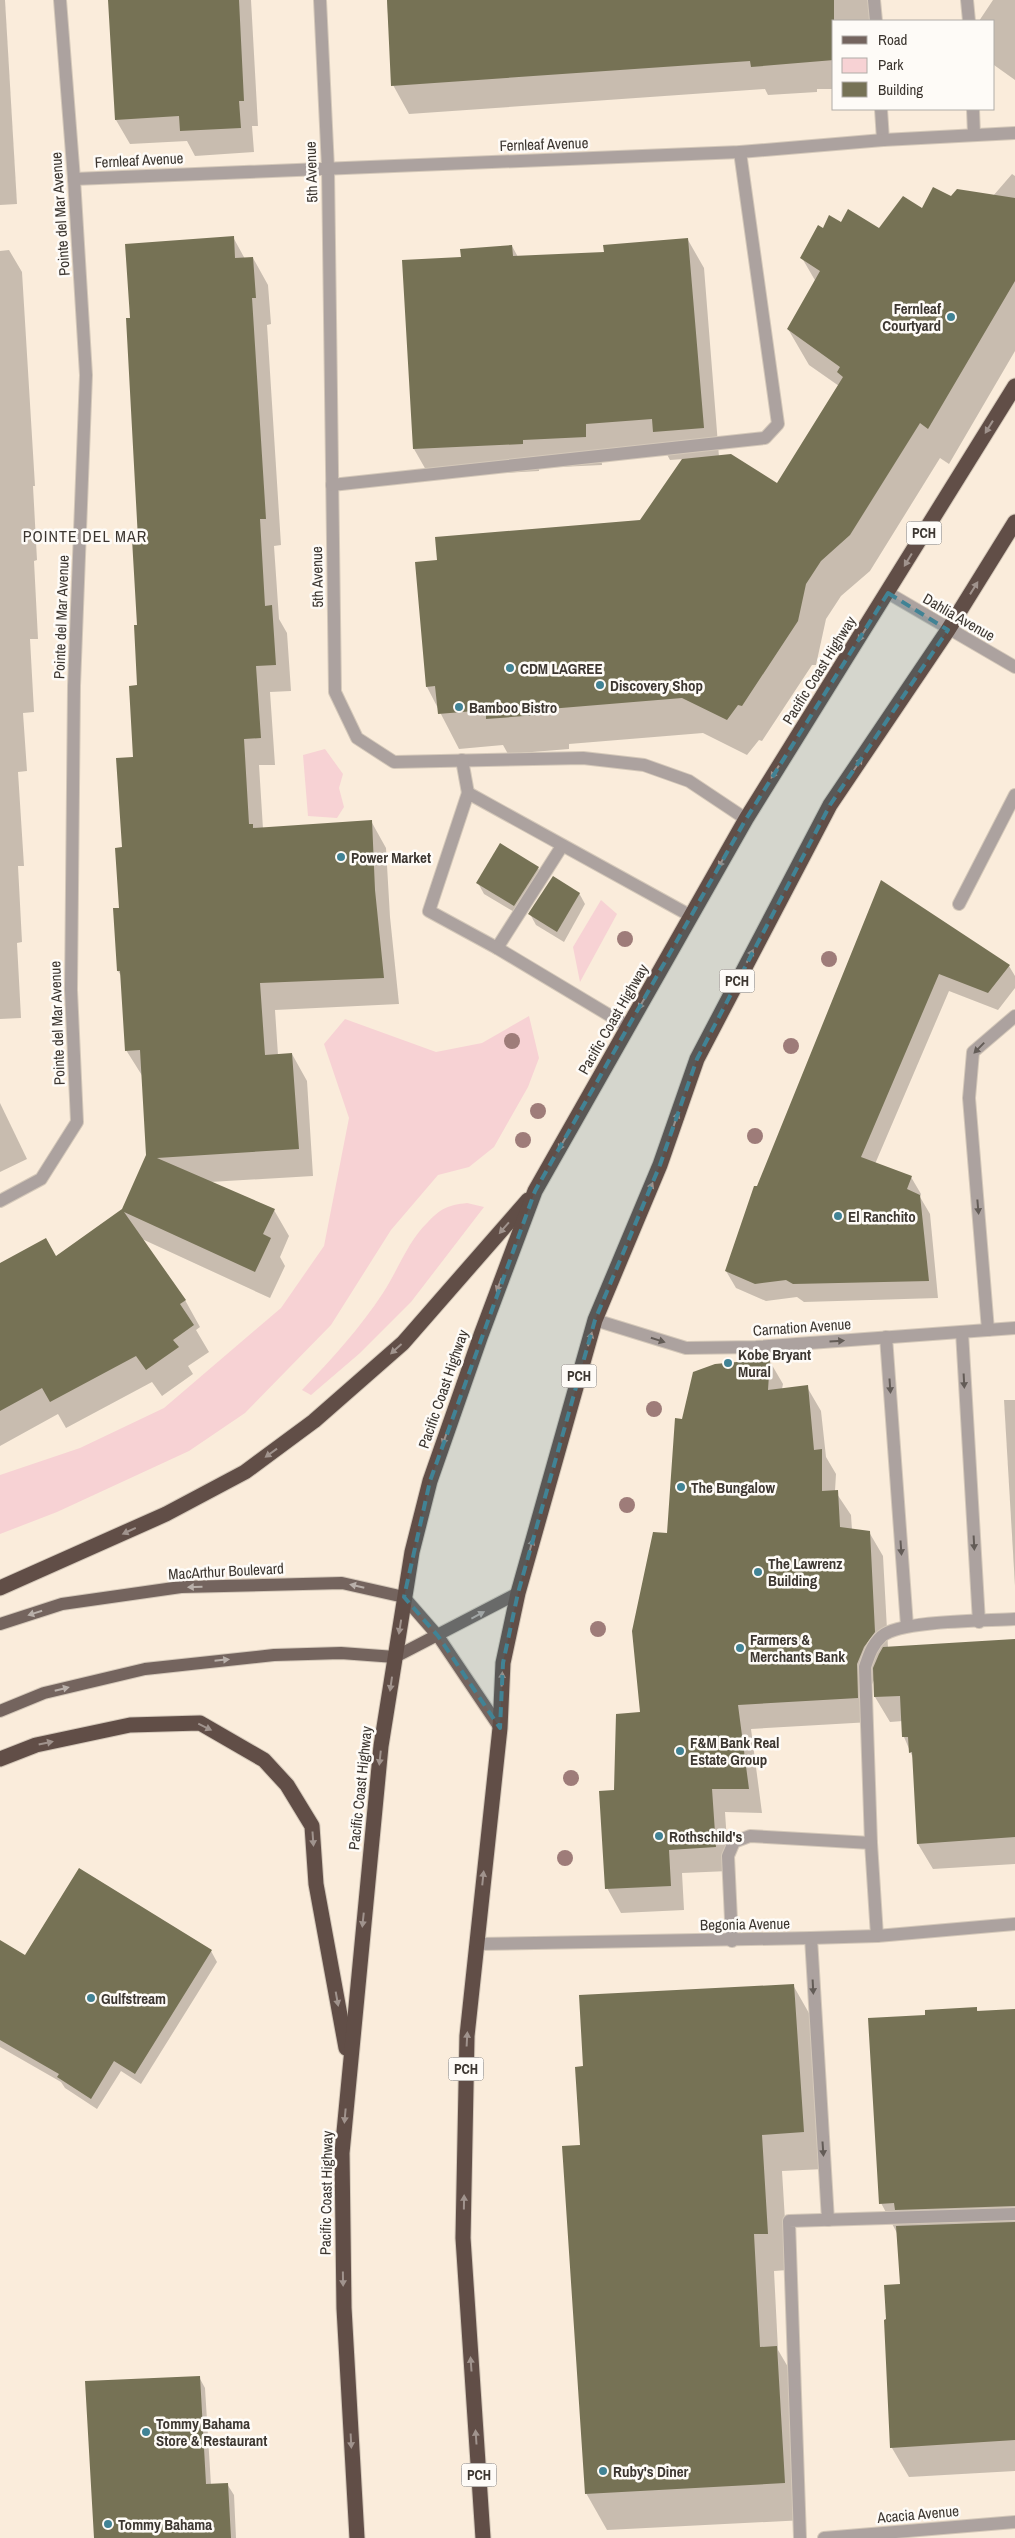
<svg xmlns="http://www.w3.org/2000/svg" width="1015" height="2538" font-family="'Archivo Narrow',sans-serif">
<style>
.green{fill:#f7d2d4}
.shadow{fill:#0003}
.building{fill:#767255}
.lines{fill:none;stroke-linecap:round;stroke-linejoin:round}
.minor-casing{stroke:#d4c8b9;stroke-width:14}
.major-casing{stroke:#d4c8b9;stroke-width:14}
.highway-casing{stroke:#d4c8b9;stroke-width:17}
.minor{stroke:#aca29f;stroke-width:12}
.major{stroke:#74645e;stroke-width:12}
.highway{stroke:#614e47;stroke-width:15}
.tree{fill:#9e7c79}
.oneway{fill:#a0938d}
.oneway2{fill:#635c57}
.oneway3{fill:#b9b0aa}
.marked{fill:#418395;fill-opacity:0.2;stroke:#418395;stroke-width:4;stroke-dasharray:10 6;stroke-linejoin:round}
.poi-dot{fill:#418395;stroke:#fefbf7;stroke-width:2}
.labels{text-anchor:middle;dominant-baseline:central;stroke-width:5;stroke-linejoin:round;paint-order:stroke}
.shield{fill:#fefbf7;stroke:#76716c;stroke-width:1}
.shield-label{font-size:14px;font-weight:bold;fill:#3c3630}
.street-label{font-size:15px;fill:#3c3630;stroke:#fefbf7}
.poi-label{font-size:15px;font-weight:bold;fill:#3c3630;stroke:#fefbf7;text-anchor:start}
.neighbourhood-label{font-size:16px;letter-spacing:1px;fill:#3c3630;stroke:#fefbf7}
</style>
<rect width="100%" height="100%" fill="#faecdb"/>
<g class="green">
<path d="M325,749L343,774L339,788L344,807L337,818L308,816L303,755Z"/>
<path d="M601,900L617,914L580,982L573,947Z"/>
<path d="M529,1016L539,1058L528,1087L494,1147L469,1167L438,1175L391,1230L331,1325L245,1413L189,1451L57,1512L0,1534V1475L80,1448L164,1408L281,1308L324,1246L349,1118L324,1044L345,1019L436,1052L482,1043Z"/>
<path d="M467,1203L484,1207L411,1302L360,1353L311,1395L302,1390C332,1359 360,1328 383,1293C398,1270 408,1241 428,1222C441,1208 449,1205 467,1203Z"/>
</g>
<g class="shadow">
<path d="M0,0H5L17,204L0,205Z"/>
<path d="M109,0H251L258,126H252L254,152L195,156L187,141L130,144L116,120Z"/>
<path d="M387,0H869L871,21H834V89H817V92L768,95L765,89L409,114L393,85Z"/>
<path d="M993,0H1015V80L994,65V21H979Z"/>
<path d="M1012,174L1015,176V351L949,464L940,458L870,571L841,596L826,619L816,665H812L762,741L759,740L747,755L703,733L569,744V749L508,754L503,745L459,749L427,687L439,561L641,521L684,459L670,460L663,447L601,452L602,465L539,468V471L430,477L414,449L462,258L512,246L518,257L605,254L688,240L704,268L719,457L778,485L839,386L809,365L788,329L816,282L802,258L824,230L841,223L879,230L952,197L993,196Z"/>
<path d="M233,237L245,259L253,258L268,285L271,324L267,325L281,545L274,546L279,619L287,633L291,691L270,692L275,765H259L263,829L371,821L386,848L390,917L399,1004L275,1010L278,1055L292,1054L307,1081L313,1176L210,1182L274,1210L289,1236L280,1257L285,1266L270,1298L142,1239L185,1300L200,1327L196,1330L209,1352L188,1366L193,1374L162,1396L152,1382L66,1428L58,1414L0,1446V1265L56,1257L123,1210L147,1156L143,1077L126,1050L122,977L118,971L123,849L134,758L138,686L139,540L131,319Z"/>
<path d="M9,250L22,272L35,486H33L37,560L34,561L38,639H30L34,712L23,713L27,771L18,772L24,866H18L22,942L17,943L21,1018L0,1019V251Z"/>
<path d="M538,868L544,879L521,916L484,894L478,883Z"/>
<path d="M882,882L1009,966L1015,976V988L998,1010L949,991L875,1164L911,1177L921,1194L920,1197L930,1214L938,1298L804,1302L797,1297L766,1301L736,1288L726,1271L758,1187Z"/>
<path d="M579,893L585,904L564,942L536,925L530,914Z"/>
<path d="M0,1103L27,1159L0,1172Z"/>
<path d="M769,1360L783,1384L782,1389L807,1387L821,1411L826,1457L836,1474L835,1491L851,1515L852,1530L869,1532L883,1556L888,1648L1015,1640V1864L933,1869L918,1844L913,1758L904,1737L903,1721L890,1722L875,1697V1678L870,1689L871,1722L751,1729L762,1813L725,1812L729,1871L682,1873L684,1910L621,1913L607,1888L616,1791L641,1713L669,1535L683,1420Z"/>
<path d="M1004,1400H1015V1586Z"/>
<path d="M0,1941L26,1957L211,1951L217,1962L141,2084L121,2071L97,2109L65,2088L61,2082L0,2047Z"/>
<path d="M793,1985L814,2022L824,2169L782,2171L788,2270L774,2271L778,2350L798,2384L805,2520L607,2530L586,2493L582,2146L585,2067Z"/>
<path d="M976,2008L978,2012L1015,2011V2471L909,2477L892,2448L887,2320L901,2285L897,2233L881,2203L927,2016Z"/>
<path d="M199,2377L205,2388L211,2485L227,2484L234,2495L236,2538H95Z"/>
</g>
<g class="building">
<path d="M108,0H239L244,101H239L241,128L180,131L179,116L115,120Z"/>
<path d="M387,0H834V60L751,67L750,61L391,86Z"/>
<path d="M933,187L951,196L957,189L1015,198V281L928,429L920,423L850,535L821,561L806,584L798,621L742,706L738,705L727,720L682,698L549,709L550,714L486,719V710L438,714L435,686L426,687L415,562L437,560L435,537L640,520L682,459L731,454L777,483L843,377L837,372L840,367L787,329L820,271L800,258L818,225L823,228L829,215L841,222L848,209L879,228L903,196L922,208Z"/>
<path d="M234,236L235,258L253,257L256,298H252L266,519H260L265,606L272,605L276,665L256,666L261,738L244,739L249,824H253V828L372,820L375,890L384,978L260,983L265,1055L292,1053L299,1149L157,1158L275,1209L263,1234L271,1238L255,1272L124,1212L186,1300L180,1304L194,1325L173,1340L179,1347L146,1370L136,1356L50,1402L42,1388L0,1411V1263L46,1238L56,1256L122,1209L146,1155L140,1050L125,1051L120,971H117L113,908H119L115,848L122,847L116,758L133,757L129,686L137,685L134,625H137L132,539H138L126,318H130L125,244Z"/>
<path d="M688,238L704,428L653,432L652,419L586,424V437L523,440V444L413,449L402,260L461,257L460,249L512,245L513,256L604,252L603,245Z"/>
<path d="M500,843L539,867L514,906L476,883Z"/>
<path d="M553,876L580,893L557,932L528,914Z"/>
<path d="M881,880L1010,965L988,993L939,974L861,1157L912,1176L907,1189L920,1195L929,1281L793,1284L786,1280L755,1284L725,1271L754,1186H757Z"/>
<path d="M770,1359L768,1390L808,1385L814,1450L822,1449V1491L838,1490L840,1527L870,1531L875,1632L864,1647L857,1664L858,1698L738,1705L749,1789H712L716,1847L669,1850L671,1886L605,1889L599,1791L614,1790L616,1714L640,1712L632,1631L653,1532L667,1533L675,1418L682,1419L693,1372L715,1364Z"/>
<path d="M1015,1639V1837L917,1844L912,1752L909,1753L908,1737H902L900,1696L874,1697L873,1668L879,1654L883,1647Z"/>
<path d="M79,1868L212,1950L135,2074L114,2061L91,2099L57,2077L59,2074L0,2040V1940L25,1955Z"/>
<path d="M794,1984L804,2132L762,2135L768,2234H754L760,2347L777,2346L785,2483L585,2494L562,2146L580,2145L575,2067L583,2066L579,1995Z"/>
<path d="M977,2007V2011L1015,2009V2206L895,2210L894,2203L879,2204L868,2018L925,2015V2010Z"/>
<path d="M1015,2222V2440L890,2448L884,2320L886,2319L884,2285L900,2284L896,2226Z"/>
<path d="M200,2376L206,2484L228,2483L231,2538H94L85,2381Z"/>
</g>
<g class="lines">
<defs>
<g id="minor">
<path d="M320,0L328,168L335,692L357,738L394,762L583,758L644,765L689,781L746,819"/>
<path d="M874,0L876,21"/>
<path d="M967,0L969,21"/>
<path d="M881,109L883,140"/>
<path d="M973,109L974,135"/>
<path d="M74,179L740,152L883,140L1015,133"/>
<path d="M332,485L765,438L778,424L740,152"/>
<path d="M888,593L1015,667"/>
<path d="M462,760L468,793"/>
<path d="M959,904L1015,795"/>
<path d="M497,948L562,846"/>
<path d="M629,1027L497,948L429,911L468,793L691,916"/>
<path d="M0,1201L41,1179L77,1122L71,990L74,686L86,375L74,179L60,0"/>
<path d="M595,1320L686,1348L756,1347L1015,1328"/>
<path d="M988,1330L969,1098L973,1052L1015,1016"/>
<path d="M962,1332L979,1622"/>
<path d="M886,1337L907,1626"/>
<path d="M877,1936L871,1843L865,1667C869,1655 872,1645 882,1636C901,1620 987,1621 1015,1619"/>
<path d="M811,1938L828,2220"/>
<path d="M732,1941L728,1856L734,1842L750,1836L871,1843"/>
<path d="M476,1944L811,1938L877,1936L1015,1924"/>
<path d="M800,2538L789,2221L1015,2214"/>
<path d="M824,2538L1015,2522"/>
</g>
<g id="major">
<path d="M0,1624L62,1604L181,1587L342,1583L404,1597L438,1636L500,1728"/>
<path d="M0,1711L44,1693L145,1669L274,1655L341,1653L395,1657L518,1593"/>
</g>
<g id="highway">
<path d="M0,1588L166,1514L245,1472L314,1421L403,1343L528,1200"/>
<path d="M0,1759L36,1745L130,1725L200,1723L264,1760L287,1785L312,1826L316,1884L346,2048"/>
<path d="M357,2538L344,2308L342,2153L381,1746L412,1552L430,1481L481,1335L535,1191L746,819L1015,386"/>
<path d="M483,2538L463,2238L467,2036L500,1728L503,1663L518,1593L595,1320L660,1165L697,1059L830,805L948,630L1015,522"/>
</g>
</defs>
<use href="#minor" class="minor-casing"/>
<use href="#major" class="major-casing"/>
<use href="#highway" class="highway-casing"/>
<use href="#minor" class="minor"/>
<use href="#major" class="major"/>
<use href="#highway" class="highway"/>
</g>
<g class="tree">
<circle cx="625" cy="939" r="8"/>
<circle cx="829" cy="959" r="8"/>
<circle cx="512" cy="1041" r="8"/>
<circle cx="791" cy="1046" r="8"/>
<circle cx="538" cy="1111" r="8"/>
<circle cx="755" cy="1136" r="8"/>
<circle cx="523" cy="1140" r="8"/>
<circle cx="654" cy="1409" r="8"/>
<circle cx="627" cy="1505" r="8"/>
<circle cx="598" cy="1629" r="8"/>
<circle cx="571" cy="1778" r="8"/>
<circle cx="565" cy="1858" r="8"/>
</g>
<defs><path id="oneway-solid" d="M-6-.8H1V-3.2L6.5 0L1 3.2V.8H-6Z" transform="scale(1.25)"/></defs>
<g class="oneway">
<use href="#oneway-solid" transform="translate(989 427) rotate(122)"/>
<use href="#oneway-solid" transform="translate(908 560) rotate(121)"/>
<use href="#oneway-solid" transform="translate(974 588) rotate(-58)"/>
<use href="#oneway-solid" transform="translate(862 635) rotate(122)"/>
<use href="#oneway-solid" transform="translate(858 764) rotate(-56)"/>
<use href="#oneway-solid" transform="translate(775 772) rotate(122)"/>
<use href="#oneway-solid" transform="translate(722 861) rotate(119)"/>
<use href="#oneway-solid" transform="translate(750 956) rotate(-63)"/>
<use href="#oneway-solid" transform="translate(642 1003) rotate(119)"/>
<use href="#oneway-solid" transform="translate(676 1119) rotate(-71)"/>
<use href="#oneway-solid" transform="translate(562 1144) rotate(120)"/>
<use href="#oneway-solid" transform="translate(650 1189) rotate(-67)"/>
<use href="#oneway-solid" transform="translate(504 1228) rotate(131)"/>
<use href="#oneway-solid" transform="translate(499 1285) rotate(111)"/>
<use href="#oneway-solid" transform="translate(590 1339) rotate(-74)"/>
<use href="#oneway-solid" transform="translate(396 1349) rotate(138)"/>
<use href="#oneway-solid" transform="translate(445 1438) rotate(109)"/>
<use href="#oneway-solid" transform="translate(271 1453) rotate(144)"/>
<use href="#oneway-solid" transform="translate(129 1531) rotate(155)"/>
<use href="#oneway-solid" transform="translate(531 1546) rotate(-74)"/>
<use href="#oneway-solid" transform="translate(400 1627) rotate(99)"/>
<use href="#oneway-solid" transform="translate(502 1679) rotate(-87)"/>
<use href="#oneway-solid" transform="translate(391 1684) rotate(98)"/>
<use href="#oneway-solid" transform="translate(205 1727) rotate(26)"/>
<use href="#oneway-solid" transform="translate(46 1743) rotate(-12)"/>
<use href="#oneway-solid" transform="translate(380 1758) rotate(96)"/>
<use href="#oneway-solid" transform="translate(313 1839) rotate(86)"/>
<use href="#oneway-solid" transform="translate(483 1878) rotate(-84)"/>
<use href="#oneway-solid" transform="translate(363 1920) rotate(96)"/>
<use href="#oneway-solid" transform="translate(337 1999) rotate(80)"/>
<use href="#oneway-solid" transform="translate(467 2039) rotate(-87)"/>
<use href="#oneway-solid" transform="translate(345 2116) rotate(95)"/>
<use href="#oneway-solid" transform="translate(464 2202) rotate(-89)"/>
<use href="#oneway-solid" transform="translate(343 2279) rotate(89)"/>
<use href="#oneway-solid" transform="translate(471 2364) rotate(-94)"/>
<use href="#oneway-solid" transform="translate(476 2437) rotate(-94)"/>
<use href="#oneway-solid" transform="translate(351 2441) rotate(87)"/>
</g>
<g class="oneway2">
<use href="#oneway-solid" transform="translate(979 1048) rotate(134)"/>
<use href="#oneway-solid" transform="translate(978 1207) rotate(85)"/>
<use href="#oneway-solid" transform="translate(658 1340) rotate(18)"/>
<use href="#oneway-solid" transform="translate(837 1341) rotate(-4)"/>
<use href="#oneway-solid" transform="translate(964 1381) rotate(87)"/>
<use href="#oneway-solid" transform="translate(890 1386) rotate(86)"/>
<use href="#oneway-solid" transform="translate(974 1543) rotate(87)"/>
<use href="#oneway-solid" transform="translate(901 1548) rotate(86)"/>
<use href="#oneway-solid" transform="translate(813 1987) rotate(87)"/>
<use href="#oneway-solid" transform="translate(823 2149) rotate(86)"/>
</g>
<g class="oneway3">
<use href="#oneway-solid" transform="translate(357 1586) rotate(-167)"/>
<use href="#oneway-solid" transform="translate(195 1587) rotate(178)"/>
<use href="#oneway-solid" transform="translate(35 1613) rotate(162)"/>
<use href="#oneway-solid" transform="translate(478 1615) rotate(-28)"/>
<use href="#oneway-solid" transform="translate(222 1660) rotate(-6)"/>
<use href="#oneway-solid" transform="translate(62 1689) rotate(-14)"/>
</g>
<path class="marked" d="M888,593L948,630L830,805L697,1059L660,1165L595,1320L518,1593L503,1663L500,1728L438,1636L404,1597L430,1481L535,1191L746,819Z"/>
<g class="poi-dot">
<circle cx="951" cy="317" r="5"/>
<circle cx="510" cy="668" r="5"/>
<circle cx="600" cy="685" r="5"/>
<circle cx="459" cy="707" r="5"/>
<circle cx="341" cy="857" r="5"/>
<circle cx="838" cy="1216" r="5"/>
<circle cx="728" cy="1363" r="5"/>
<circle cx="681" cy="1487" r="5"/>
<circle cx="758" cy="1572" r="5"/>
<circle cx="740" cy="1648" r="5"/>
<circle cx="680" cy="1751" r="5"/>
<circle cx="659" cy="1836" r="5"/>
<circle cx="91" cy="1998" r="5"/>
<circle cx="146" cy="2432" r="5"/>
<circle cx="603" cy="2471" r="5"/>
<circle cx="108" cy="2524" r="5"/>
</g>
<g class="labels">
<g class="shield">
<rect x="906.5" y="521.5" width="35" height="23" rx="4"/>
<rect x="719.5" y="969.5" width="35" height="23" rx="4"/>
<rect x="561.5" y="1364.5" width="35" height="23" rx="4"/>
<rect x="448.5" y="2057.5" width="35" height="23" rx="4"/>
<rect x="461.5" y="2463.5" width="35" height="23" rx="4"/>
</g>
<g class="shield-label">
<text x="924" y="533">PCH</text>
<text x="737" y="981">PCH</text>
<text x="579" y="1376">PCH</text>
<text x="466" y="2069">PCH</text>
<text x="479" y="2475">PCH</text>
</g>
<g class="street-label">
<text transform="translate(544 144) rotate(-2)">Fernleaf Avenue</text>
<text transform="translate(139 160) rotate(-3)">Fernleaf Avenue</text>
<text transform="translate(311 172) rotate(-92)">5th Avenue</text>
<text transform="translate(60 214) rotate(-94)">Pointe del Mar Avenue</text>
<text transform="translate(317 577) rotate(-91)">5th Avenue</text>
<text transform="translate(61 617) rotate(-88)">Pointe del Mar Avenue</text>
<text transform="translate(959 617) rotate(30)">Dahlia Avenue</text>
<text transform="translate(819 670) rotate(-58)">Pacific Coast Highway</text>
<text transform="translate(613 1019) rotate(-60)">Pacific Coast Highway</text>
<text transform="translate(57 1023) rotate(-92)">Pointe del Mar Avenue</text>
<text transform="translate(802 1327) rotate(-4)">Carnation Avenue</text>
<text transform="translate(443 1389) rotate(-71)">Pacific Coast Highway</text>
<text transform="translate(226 1571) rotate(-3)">MacArthur Boulevard</text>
<text transform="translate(360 1788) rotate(-84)">Pacific Coast Highway</text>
<text transform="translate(745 1924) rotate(-1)">Begonia Avenue</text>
<text transform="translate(326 2193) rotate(-89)">Pacific Coast Highway</text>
<text transform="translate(918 2514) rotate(-5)">Acacia Avenue</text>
</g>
<g class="poi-label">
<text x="941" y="308" text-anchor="end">Fernleaf<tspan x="941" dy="17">Courtyard</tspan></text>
<text x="520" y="668">CDM LAGREE</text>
<text x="610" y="685">Discovery Shop</text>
<text x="469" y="707">Bamboo Bistro</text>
<text x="351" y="857">Power Market</text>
<text x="848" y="1216">El Ranchito</text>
<text x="738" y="1354">Kobe Bryant<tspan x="738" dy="17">Mural</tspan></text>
<text x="691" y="1487">The Bungalow</text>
<text x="768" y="1563">The Lawrenz<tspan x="768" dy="17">Building</tspan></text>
<text x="750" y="1639">Farmers &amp;<tspan x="750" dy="17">Merchants Bank</tspan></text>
<text x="690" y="1742">F&amp;M Bank Real<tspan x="690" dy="17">Estate Group</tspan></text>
<text x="669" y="1836">Rothschild's</text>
<text x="101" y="1998">Gulfstream</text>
<text x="156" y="2423">Tommy Bahama<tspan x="156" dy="17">Store &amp; Restaurant</tspan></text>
<text x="613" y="2471">Ruby's Diner</text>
<text x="118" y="2524">Tommy Bahama</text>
</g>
<g class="neighbourhood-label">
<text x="85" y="536">POINTE DEL MAR</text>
</g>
</g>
<rect x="832" y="20" width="162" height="90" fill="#fefbf7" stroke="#b0aca7"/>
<rect x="842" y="36" width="25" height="8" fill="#74645e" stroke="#b0aca7"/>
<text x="878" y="45" font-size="15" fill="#3c3630">Road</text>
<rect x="842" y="58" width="25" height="15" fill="#f7d2d4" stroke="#b0aca7"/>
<text x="878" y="70" font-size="15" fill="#3c3630">Park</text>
<rect x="842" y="82" width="25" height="15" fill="#767255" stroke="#b0aca7"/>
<text x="878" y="95" font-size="15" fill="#3c3630">Building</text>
</svg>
